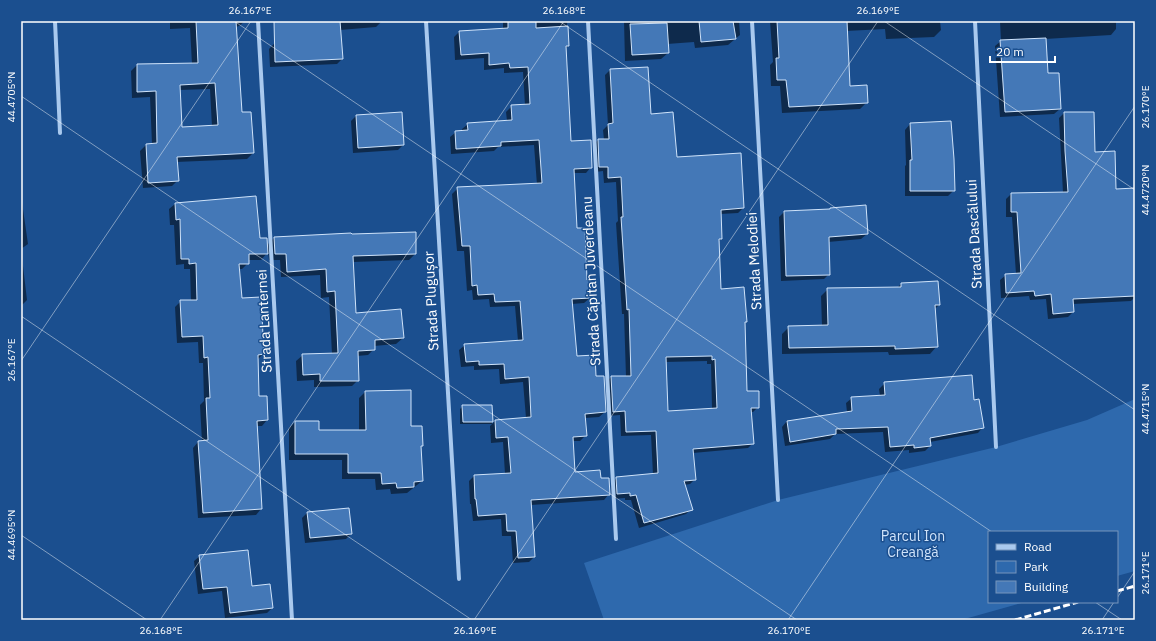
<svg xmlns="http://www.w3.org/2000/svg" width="1156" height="641" font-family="'IBM Plex Sans',sans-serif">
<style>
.green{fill:#2e69ad}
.shadow{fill:#0007;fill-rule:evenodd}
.building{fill:#4478b7;stroke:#cfe3fa;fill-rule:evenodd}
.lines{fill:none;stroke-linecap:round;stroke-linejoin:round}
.minor{stroke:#a9c9ee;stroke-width:4}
.rail{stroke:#fff;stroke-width:3;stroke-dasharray:7 3;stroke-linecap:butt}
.ticks{fill:none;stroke:#fff;stroke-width:1;stroke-opacity:0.45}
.labels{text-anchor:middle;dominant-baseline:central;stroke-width:3;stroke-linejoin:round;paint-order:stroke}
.street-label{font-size:14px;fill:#fff;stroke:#1b4f8f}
.park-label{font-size:14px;fill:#cfe3fa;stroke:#1b4f8f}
.neatline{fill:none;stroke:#fff;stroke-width:1.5}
.ticks-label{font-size:10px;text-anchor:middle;fill:#fff}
</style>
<rect width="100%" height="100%" fill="#1b4f8f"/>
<path class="green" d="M1135,399V571L1117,576V532H989V602H1025L961,620H604L584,563L778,500L996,447L1087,420Z"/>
<g class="shadow">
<path d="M170,21H245L239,26L236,27L241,113L253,153L247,159L176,162L178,180L172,186L143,188L140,151L146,145L152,144L150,97L132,98L131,71L137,65L192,64L190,28L170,29ZM210,89L212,127L181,128L179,90Z"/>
<path d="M296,21H382L376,27L340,30L342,59L337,64L270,67L269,49Z"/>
<path d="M503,21H567L568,46L565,49L570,142L591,167L586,173H573L576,230L590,298L584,303L572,304L576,357L595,377L605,412L599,417L585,418L586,435L580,441H572L574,473L600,479L609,494L604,500L531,505L534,557L529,562L513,563L511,536H502L501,519L473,521L471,504H470L469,481L474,476L505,474L503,442L491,443L490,426L495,421L526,418L523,382L500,384L499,369L474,370V366L461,367L459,350L465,345L518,341L515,306L490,307L489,299L473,300L472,290L467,291L464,251H457L452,194L458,188L537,185L534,145L498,147L494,151L451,154L450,137L456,132H462V129L468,124L507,121L506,112L512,106H525L523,72L504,73V68L484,70V58L455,60L454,37L459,32L503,29Z"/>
<path d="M624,21H739L740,35L728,45L695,48L694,42L667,44L668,53L661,59L625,61Z"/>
<path d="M770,21H940L941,30L934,37L886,39L885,29L846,31L849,87L867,102L860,109L782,113L780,86H771L770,65L773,62Z"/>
<path d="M1000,21H1116V29L1111,35L1045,39L1047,74L1060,109L1054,114L1000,117L995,46L1001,41Z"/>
<path d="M610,70L650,115L676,158L743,208L738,213L720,214L721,239L718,242L720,290L746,321L744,323L746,392L758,407L753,412H750L753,443L748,448L693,453L695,479L690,484L684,485L691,509L686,514L639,528L631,500H625V498L612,499L611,483L617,478L653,475L651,435L621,436L620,415L608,416L606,382L611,377H626L624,314H622L616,223L618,221L616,182L604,183L603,171L595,172L593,145L598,140H604L603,130L608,125L605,75ZM707,361V364H711L712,409L667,412L665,362Z"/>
<path d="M1064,113L1094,153L1115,190L1135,195V297L1131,301L1073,304V312L1068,317L1048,319L1046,299L1030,300L1029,296L1001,298L1000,280L1006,275L1016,274L1012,217H1006V199L1011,194L1063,193L1059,118Z"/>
<path d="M356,116L403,145L398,150L353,153L351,121Z"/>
<path d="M910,124L954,190L948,196H905V166L906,165L905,130Z"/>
<path d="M21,195L28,244L21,249L27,300L21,306Z"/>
<path d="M175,204L259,239L266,246L274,238L415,233V254L409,260L353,262L355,314L403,338L396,344L374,346V349L368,355L357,356L358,380L352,386L314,387V380L297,381L296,361L303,355L332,354L329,297L321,298L320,275L281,277L280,260H269L268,252L261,260H248V263L242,269H239L241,299L263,354L257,360L258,397L267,420L262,426H257L261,509L256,515L198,518L193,448L198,442H202L200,405L204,401L203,363H199L198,342L177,343L175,307L181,301H191L190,269H184V264L176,265L174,225H170L169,209Z"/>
<path d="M784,212L867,234L861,239L828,242L829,274L824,279L781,281L779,217Z"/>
<path d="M901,284L939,305L935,309L937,346L930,354L889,355L888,352L782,354V334L789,327L822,326L821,296L828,289L897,288Z"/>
<path d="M885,383L973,401L983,427L978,433L930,442V446L925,451L909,453V450L885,452L883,432L835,434L830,439L785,446L782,427L787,421L847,412L846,403L852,398L880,396L879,389Z"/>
<path d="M365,392L410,427L420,447L422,481L407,493L391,494L390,489L376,490L375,479H342V460H289V428L295,422L318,431H359V398Z"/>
<path d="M463,406H491L492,424H460V409Z"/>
<path d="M307,513L351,534L346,539L305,543L302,518Z"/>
<path d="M200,556L252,588L272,608L267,613L225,618L222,591L198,594L194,561Z"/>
</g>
<g class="building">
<path d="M196,21H236L242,112H251L254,153L177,157L179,181L148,183L146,144L157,143L156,91L137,92V64L198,63ZM215,83L218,125L182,127L180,85Z"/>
<path d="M274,21H340L343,59L275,62Z"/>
<path d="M508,21H536V28L568,26L569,46H566L571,141L591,140L592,168L574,169L577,228H585L587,280H590L591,298L572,299L577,356L595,355L596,376H604L606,412L585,414L587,436L573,437L575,472L600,470L601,478H609L610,495L531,500L535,557L518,558L516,531H507L506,514L478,516L476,499H475L474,475L511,473L508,437L496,438L495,420L531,417L529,377L505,379L504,364L479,365V361L466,362L464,344L523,340L520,301L495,302L494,294L478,295L477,285L472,286L470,246H462L457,187L542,183L539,140L501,142V146L456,149L455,131L468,130L467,123L512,120L511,105L530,104L528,67L510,68L509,63L489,65V53L461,55L459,31L508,28Z"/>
<path d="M699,21H733L736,39L701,42Z"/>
<path d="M777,21H847L850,86L867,85L868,103L789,107L786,80H777L776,58H779Z"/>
<path d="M667,23L669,53L632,55L630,24Z"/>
<path d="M1046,38L1048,73H1059L1061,109L1005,112L1000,40Z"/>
<path d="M648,67L651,114L673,112L677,157L741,153L744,208L721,210L722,239H719L721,289L744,287L747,322H745L747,391H759V408H751L754,444L693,449L696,480L684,481L693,510L644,523L636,495L630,496V493L617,494L616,477L658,473L656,431L626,432L625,411L613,412L611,376H631L629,309L627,310L621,217H623L621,177L608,178V167H599L598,139H609L608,124L613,123L610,69ZM712,356V360L715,359L717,408L668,411L666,357Z"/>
<path d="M402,112L404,145L358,148L356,115Z"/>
<path d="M1064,112H1094L1095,152L1115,151L1116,189L1135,188V296L1073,299L1074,312L1053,314L1051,294L1035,296L1034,291L1006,293L1005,274L1021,273L1017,212H1011V193L1068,192L1065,151Z"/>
<path d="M951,121L954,159L955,191H910V160H912L910,123Z"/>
<path d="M256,196L260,238H267L268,254H249V264H239L242,298L261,297L264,354L258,355L259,396H267L268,420L257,421L262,509L203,513L198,441L208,440L206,398H210L208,357L204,358L203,336L182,337L180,300H197L196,263L189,264V259H181L180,219L176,220L175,203Z"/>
<path d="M866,205L868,234L829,237L830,275L786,276L784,211L830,209V208Z"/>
<path d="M416,232V254L353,256L356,313L401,309L404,338L375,340V350L358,351L359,381H320V374L303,375L302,354L338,353L335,291L327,292L326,269L287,272L286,254H275L274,237L351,233L352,234Z"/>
<path d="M938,281L940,305H935L938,347L895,349V346L789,348L788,326L828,325L827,288L901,287V283Z"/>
<path d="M972,375L974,400L979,399L984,428L930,438L931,446L914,448V445L890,447L888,427L836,429V434L790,442L787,421L852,411L851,397L885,395L884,382Z"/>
<path d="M411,390V426H422L423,446H421L423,481L414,482V487L397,488L396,483L382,484L381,473H348V454H295V421H319V430H366L365,391Z"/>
<path d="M462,405H492L493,422H463Z"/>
<path d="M349,508L352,534L310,538L307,512Z"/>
<path d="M248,550L252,586L270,584L273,608L230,613L227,587L203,589L199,555Z"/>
</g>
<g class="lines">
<g class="minor">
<path d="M55,21L60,133"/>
<path d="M258,21L292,620"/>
<path d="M426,21L459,579"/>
<path d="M588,21L616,539"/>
<path d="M752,21L778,500"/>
<path d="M975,21L996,447"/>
</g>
<g class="rail">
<path d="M1117,591L1135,586"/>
<path d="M1015,620L1078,602"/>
</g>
</g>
<path class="ticks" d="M234,21L992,532M559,21L1135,410M884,21L1135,190M21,96L797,620M21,316L472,620M21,361L251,21M21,535L147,620M1117,598L1135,571M1095,602L1122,620M160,620L564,21M474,620L878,21M788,620L1135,106M1102,620L1114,602"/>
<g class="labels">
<g class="street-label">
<text transform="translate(974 234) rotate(-93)">Strada Dascălului</text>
<text transform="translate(754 261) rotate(-93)">Strada Melodiei</text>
<text transform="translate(591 281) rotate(-93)">Strada Căpitan Juverdeanu</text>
<text transform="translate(431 301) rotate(-93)">Strada Plugușor</text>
<text transform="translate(264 321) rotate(-93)">Strada Lanternei</text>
</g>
<g class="park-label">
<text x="913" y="536">Parcul Ion<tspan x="913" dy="16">Creangă</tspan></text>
</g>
</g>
<rect width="1156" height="641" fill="none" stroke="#1b4f8f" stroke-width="44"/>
<rect x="988" y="531" width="130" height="72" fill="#1b4f8f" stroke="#7695bc"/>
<rect x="996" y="544" width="20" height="6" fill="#a9c9ee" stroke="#7695bc"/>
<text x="1024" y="551" font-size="12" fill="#ffffff">Road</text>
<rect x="996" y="561" width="20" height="12" fill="#2e69ad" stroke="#7695bc"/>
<text x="1024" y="571" font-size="12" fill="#ffffff">Park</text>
<rect x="996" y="581" width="20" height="12" fill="#4478b7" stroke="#7695bc"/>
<text x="1024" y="591" font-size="12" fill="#ffffff">Building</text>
<path d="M990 56v6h65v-6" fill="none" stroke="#ffffff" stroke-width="2"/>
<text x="996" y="56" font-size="12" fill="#ffffff" stroke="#1b4f8f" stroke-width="3" paint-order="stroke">20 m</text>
<rect x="22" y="22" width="1112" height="597" class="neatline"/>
<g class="ticks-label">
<text x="250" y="14">26.167°E</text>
<text x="564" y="14">26.168°E</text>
<text x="878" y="14">26.169°E</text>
<text transform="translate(11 97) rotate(-90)" y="4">44.4705°N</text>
<text transform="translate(1145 107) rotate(-90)" y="4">26.170°E</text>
<text transform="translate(1145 190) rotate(-90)" y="4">44.4720°N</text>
<text transform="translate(11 360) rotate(-90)" y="4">26.167°E</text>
<text transform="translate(1145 409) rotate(-90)" y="4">44.4715°N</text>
<text transform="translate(11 535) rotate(-90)" y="4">44.4695°N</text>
<text transform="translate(1145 573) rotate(-90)" y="4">26.171°E</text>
<text x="161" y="634">26.168°E</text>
<text x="475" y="634">26.169°E</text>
<text x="789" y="634">26.170°E</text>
<text x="1103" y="634">26.171°E</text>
</g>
</svg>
